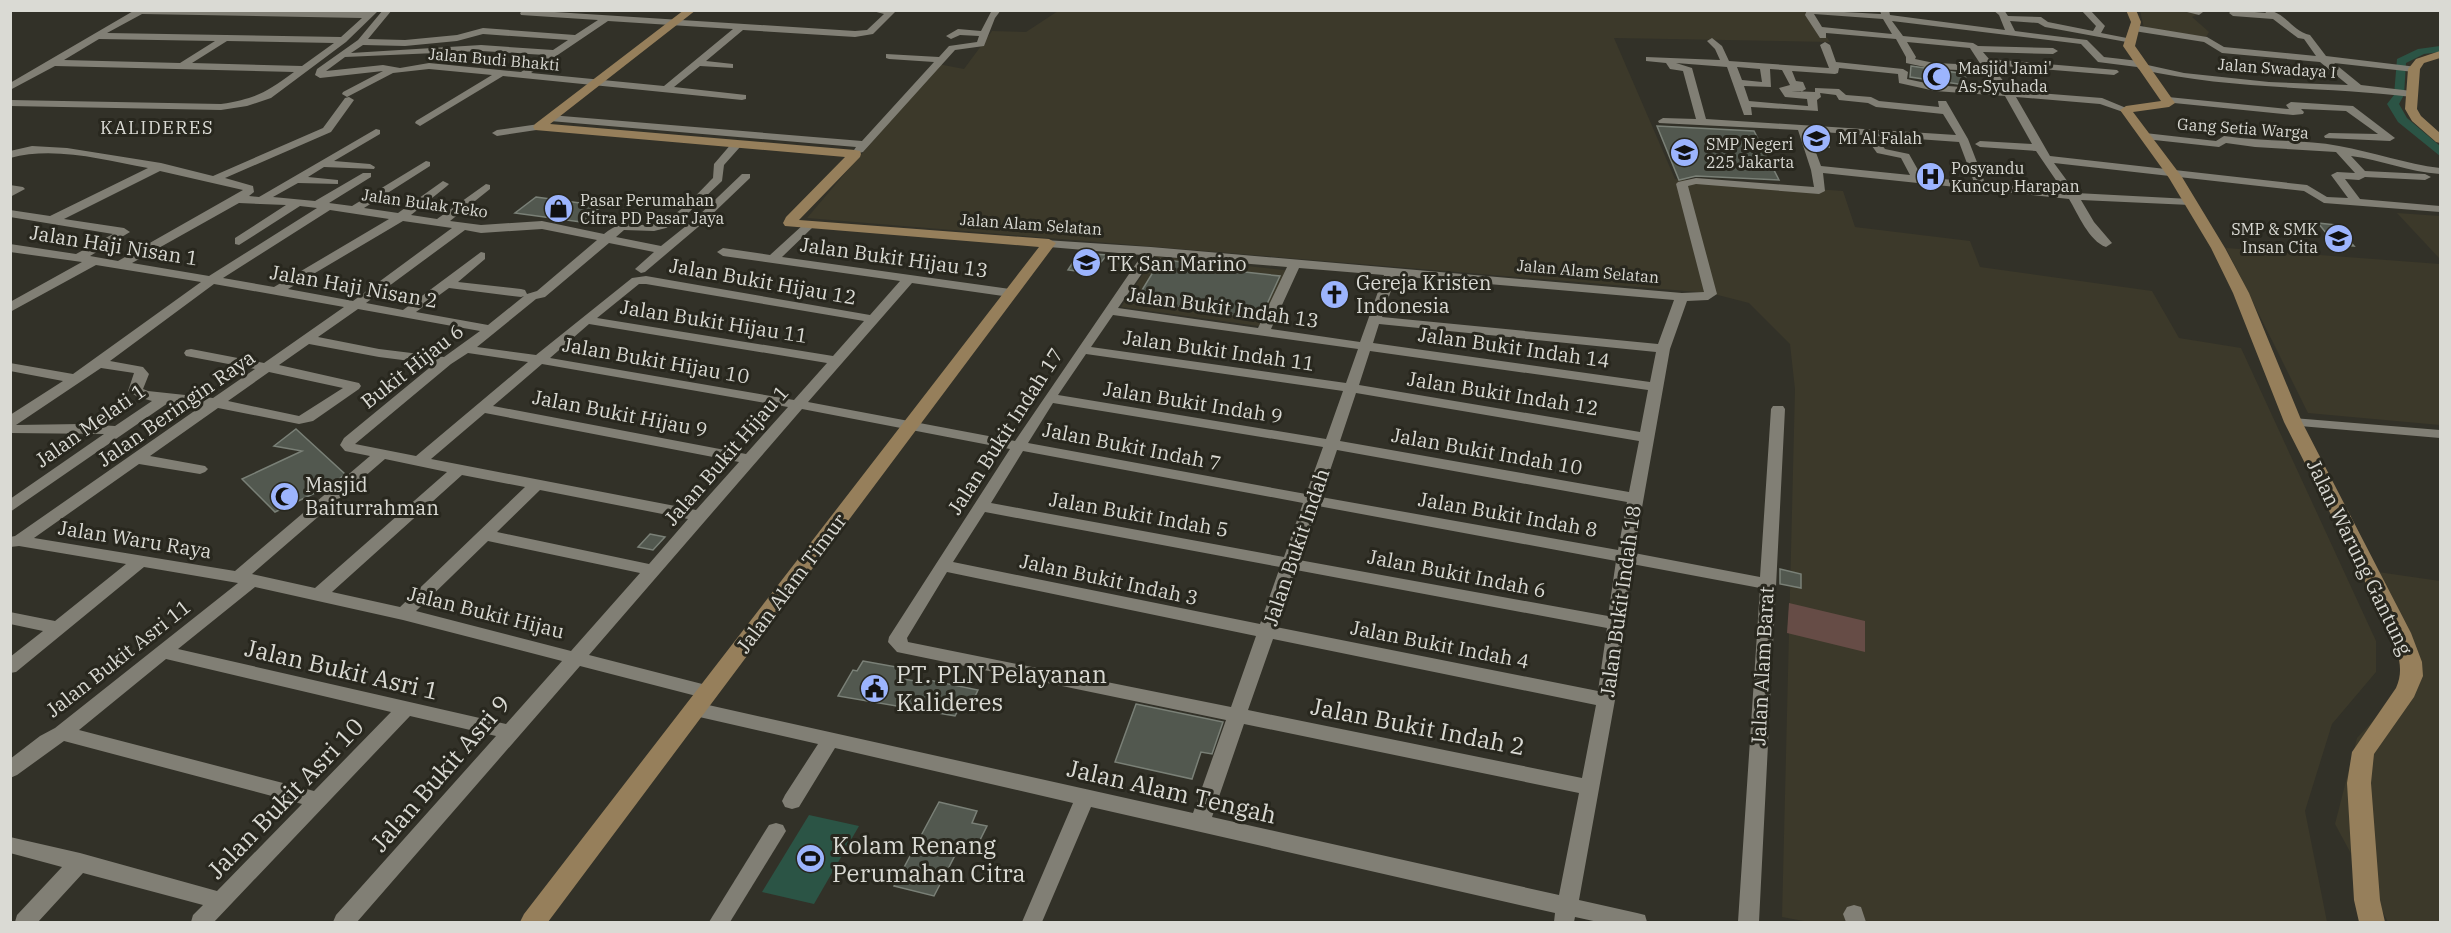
<svg xmlns="http://www.w3.org/2000/svg" width="2451" height="933" font-family="'IBM Plex Serif',serif">
<style>
.built{fill:#3c392a}
.green{fill:#664c46}
.water{fill:#2b5445}
.lines{fill:none;stroke-linecap:round;stroke-linejoin:round}
.canal{fill:#2b5445;fill-rule:evenodd}
.building{fill:#52584f;stroke:#7a8077;stroke-width:1.5}
.street{fill:#817f75;fill-rule:evenodd}
.secondary{fill:#967f5b;fill-rule:evenodd}
.labels{text-anchor:middle;dominant-baseline:central;stroke-width:6;stroke-linejoin:round;paint-order:stroke}
.far-street-label{font-size:16px;fill:#dadad4;stroke:#28271e}
.far-poi-label{font-size:16px;fill:#dadad4;stroke:#28271e;text-anchor:start}
.far-quarter-label{font-size:18px;letter-spacing:1.5px;fill:#dadad4;stroke:#28271e}
.street-label{font-size:20px;fill:#dadad4;stroke:#28271e}
.poi-label{font-size:20px;fill:#dadad4;stroke:#28271e;text-anchor:start}
.near-street-label{font-size:24px;fill:#dadad4;stroke:#28271e}
.near-poi-label{font-size:24px;fill:#dadad4;stroke:#28271e;text-anchor:start}
</style>
<rect width="100%" height="100%" fill="#323128"/>
<g class="built">
<path d="M1058,11H1803L1812,15L1830,42L1614,38L1675,179L1843,191L1855,227L1970,241L1980,267L2152,291L2179,338L2241,348L2376,641V672L2332,724L2305,811L2327,922H1809L1782,917L1795,389L1790,344L1749,303L1710,293L807,218L938,64L964,69L992,31L1026,32Z"/>
<path d="M2140,11H2204L2192,17L2209,32L2206,37L2144,28Z"/>
<path d="M2397,213L2440,216V259Z"/>
<path d="M2226,248L2440,264V425L2308,413Z"/>
<path d="M1155,256L1292,271L1265,327L1121,307Z"/>
<path d="M2371,571L2440,581V922H2388L2335,824L2357,738L2403,689L2405,651Z"/>
</g>
<path class="green" d="M1789,603L1865,621V652L1787,633Z"/>
<path class="water" d="M809,815L859,826L814,904L762,892Z"/>
<g class="lines">
<path class="canal" d="M2440,46V52L2424,54L2406,63L2404,95L2399,104L2407,118L2440,146V156L2398,122L2387,104L2394,95L2397,59L2418,49Z"/>
</g>
<g class="building">
<path d="M1911,66L1966,74L1965,85L1910,77Z"/>
<path d="M1657,126L1754,131L1779,180L1696,176L1679,180Z"/>
<path d="M1811,134H1824L1829,147L1816,146Z"/>
<path d="M536,197L602,206L581,222L515,213Z"/>
<path d="M2318,223L2336,225L2354,246L2335,244Z"/>
<path d="M1079,253L1107,255L1092,273L1068,270Z"/>
<path d="M1161,259L1182,262L1181,265L1280,276L1260,319L1136,300Z"/>
<path d="M296,429L345,474L332,485L275,512L242,479L302,451L274,446Z"/>
<path d="M650,534L665,537L653,550L638,547Z"/>
<path d="M1780,569L1801,574V588L1780,584Z"/>
<path d="M863,661L902,668L897,678L927,683L929,680L978,690L969,709L960,707L955,716L838,696L853,670L857,671Z"/>
<path d="M1136,704L1223,722L1212,754L1201,752L1192,779L1115,762Z"/>
<path d="M939,802L977,811L972,823L987,826L977,846L962,842L934,896L894,886Z"/>
</g>
<g class="lines">
<g class="street">
<path d="M135,10L367,12L379,10L346,42L271,98L247,106L221,110L10,106V100L221,104C257,98 265,93 294,72L55,66L10,90V83ZM142,14L362,18L341,37L107,33ZM99,39L215,41L180,63L64,60ZM227,41L334,43L302,66L192,63Z"/>
<path d="M383,10H392L368,39L405,40L457,35L483,28L575,35L598,20L521,15L520,13L523,10L855,31L867,30L884,14L869,10H897L873,34L855,37L743,30L706,61L733,64V68L700,66L674,87L746,95V99L742,100L503,76L420,126L415,123L416,121L492,75L429,69L393,73L347,97L342,94L343,92L383,71L320,78L315,75L317,69L358,40ZM608,21L733,29L664,86L531,73ZM483,34L568,40L553,50L481,45L351,53L363,45L405,46L457,41ZM481,51L545,55L521,72L429,63L400,68L383,65L326,71L345,57Z"/>
<path d="M992,10H1001L995,18L984,46L955,50L863,152L859,153L854,150L856,147L550,121L545,118L550,115L862,141L934,62L889,59L886,58V54L939,57L949,46L977,42L979,36L960,35L951,39L946,36L958,29L981,31Z"/>
<path d="M1807,10L1881,14L1880,10H1889L1890,15L2005,30L1999,15L1993,10H2004L2008,16L2041,17L2048,22L2093,31L2096,26L2081,10H2090L2105,26L2101,33L2132,39V43L2045,27L2038,23L2010,21L2015,31L2087,40L2104,57L2139,61L2143,64L2184,73L2269,82L2348,85L2320,62L2222,53L2204,42L2134,31L2129,28L2134,25L2207,37L2224,47L2316,56L2304,39L2298,38L2273,19L2233,16L2229,13L2232,10L2266,13L2264,10C2285,10 2291,31 2310,35L2326,56L2417,67L2419,69L2414,72L2334,63L2361,85L2412,91L2417,94L2412,97C2321,86 2229,90 2139,69L2137,67L2098,62L2081,44L1892,21L1903,36L1973,43L1978,46L2053,48L2058,51L2053,54L1983,52L1989,59L2117,70L2119,72L2114,75L1991,65L2011,91L2102,98L2131,110L2126,113L2100,104L2016,97L2050,156L2307,185L2327,197L2348,198L2331,175L2337,172L2355,173L2336,152L2255,147L2226,143L2219,147L2145,139L2140,136L2145,133L2216,141L2224,136C2262,142 2301,139 2339,146C2373,152 2406,164 2440,168V174C2409,172 2382,160 2351,156L2365,171L2425,174L2431,177L2425,180L2365,177L2359,180L2345,179L2360,199L2440,206V212L2324,203L2304,191L2054,163L2076,193L2190,199L2196,202L2190,205L2081,200L2094,222L2112,243L2106,247C2089,241 2078,214 2069,199L1823,173L1825,191L1819,194L1696,184L1688,186L1717,294L1708,300L1687,301L1670,349L1634,553L1760,577L1771,409L1773,406H1783L1785,409L1759,922H1738L1760,588L1632,564L1615,700L1579,900L1637,913L1645,915L1647,922H1598L1575,917L1574,922H1554L1555,913L1091,807L1042,922H1022L1073,803L835,748L799,807L792,809L785,807L782,801L785,795L818,744L695,716L689,714L686,709L689,704L695,702L1193,813L1226,720L897,652L888,642L889,637L1010,449L802,409L589,655L714,687L717,692L714,697L708,699L580,666L357,922H333L336,915L496,736L410,716L214,922H191L193,915L203,905L83,873L38,922H15L17,915L62,867L10,853V837L80,853L217,891L302,804L64,741L17,775L10,778V759L40,736L55,728L238,583L144,567L16,672L10,673V657L43,631L10,624V612L55,621L126,564L19,546L10,547V537L15,536L203,405L168,403L10,512V499L104,434L10,433V415L63,381L10,371V363L73,374L201,282L96,265L10,312V302L82,262L10,252V244L76,254L113,234L10,217V210L50,216L148,168C103,160 55,146 10,158V151L32,146L67,148L161,163L213,176L323,128L345,98L349,97L354,100L331,132L225,178L253,186L254,192L249,196L259,197L376,129L380,130V134L334,161L370,164L375,167L374,169L324,167L308,177L338,180V184L298,183L273,197L315,201L363,173H371V177L329,203L352,206L426,161L430,162V166L364,208L398,213L443,181L449,184L447,186L411,215L437,219L486,184L490,185V189L450,221L481,225L542,221L604,234C629,214 634,230 657,223C679,216 697,194 713,178L714,164L732,143H740V147L724,165L722,181L683,218L666,228L654,231L624,230L616,237L661,246L696,218L742,174H750V178L704,222L645,272L641,273L635,269L654,252L609,243L545,297L536,299L477,347L536,355L632,278L646,276L870,315L900,281L723,256L717,252L723,248L770,255L804,224H812V228L782,257L1010,289L1016,293L1010,297L912,283L808,402L1015,441L1142,255L1049,247L1043,243L1045,240L1151,247L1682,293L1704,292L1676,184L1678,182L1696,178L1814,187L1811,170L1798,130L1659,123L1658,121L1663,118L1696,119L1683,71L1670,69L1666,63L1646,61V57L1720,60L1715,49L1707,41L1712,38L1722,46L1729,61L1829,68L1820,45L1825,42L1830,45L1836,62L1903,69L1908,72L1907,79L1935,85L1999,90L1983,71L1934,69L1906,63V57L1896,39L1826,33V38H1820L1805,15ZM1814,14L1883,19L1892,34L1822,27ZM1907,42L1970,48L1981,65L1934,63L1915,59L1916,57ZM1676,63L1727,67L1744,115H1752L1751,107L1818,111L1817,100L1821,97L1820,93L1836,95L1839,100L1868,103L1876,107L1943,114L1956,135L1706,119L1692,68ZM1737,67L1760,69L1762,82L1742,80ZM1839,68L1898,74L1899,83L1935,91L2005,96L2032,144L1980,141L1975,144L1980,147L2036,151L2064,192L1985,183L1968,139L1946,101H1938L1939,107L1879,101L1871,97L1846,95L1839,89L1815,88V92L1791,91L1801,92L1806,89L1803,82L1796,81L1792,71L1835,74L1838,73ZM1770,69L1782,70L1790,85L1779,88L1785,97L1807,99L1808,106L1749,101L1744,86L1771,87ZM1808,131L1864,135L1877,153L1901,158L1910,175L1821,166ZM1875,136L1959,142L1974,182L1922,177L1909,154L1885,149ZM160,171L243,190L118,261L90,256L130,232L124,228L64,219ZM239,203L286,205L235,238V244L239,245L300,206L317,208L209,276L132,263ZM330,210L389,219L274,287L223,278ZM403,221L452,228L353,301L288,289ZM542,229L597,240L537,291L527,294L525,290L521,289L458,282L485,259V253L481,252L403,310L366,303L465,230L481,233ZM1154,256L1287,267L1258,328L1118,308ZM1299,268L1384,275L1360,342L1271,329ZM1396,276L1674,300L1658,344L1382,317ZM214,284L344,307L264,363L191,349L186,350L184,353L186,356L255,369L213,398L148,391L143,389L149,374L143,367L110,361ZM639,284H646L864,321L833,356L597,318ZM449,288L521,297L524,296L488,325L416,312ZM358,309L480,331L444,357L379,349L318,337ZM1113,315L1358,349L1346,383L1091,347ZM589,324L827,363L794,400L550,358ZM1379,324L1656,352L1650,382L1373,343ZM309,344L379,357L434,364L344,438L340,445L345,451L370,456L235,571L34,538L139,464L200,474L205,472L208,469L205,466L150,456L218,408L299,424L313,421L359,389L361,386L359,383L279,365ZM1370,351L1648,390L1640,432L1359,385ZM468,353L528,362L416,456L355,444L451,364ZM1086,354L1343,391L1326,439L1058,395ZM542,364L788,407L746,454L493,406ZM101,368L134,373L128,391L138,397L152,401L115,426L80,424L16,425ZM269,372L343,388L299,416L228,401ZM1356,393L1639,441L1629,492L1340,441ZM1053,403L1323,447L1306,494L1028,443ZM485,413L739,462L696,510L431,459ZM1337,450L1627,502L1618,550L1321,497ZM1023,451L1303,503L1284,557L991,503ZM385,459L447,472L315,588L252,574ZM462,475L525,487L400,607L332,592ZM540,490L688,519L649,564L497,532ZM1318,506L1616,561L1608,616L1299,560ZM985,512L1280,567L1260,624L953,562ZM488,541L640,573L571,651L416,611ZM1296,570L1607,628L1598,691L1276,627ZM947,572L1256,636L1231,707L908,642L907,638ZM255,587L403,620L562,661L506,724L178,649ZM1273,639L1596,705L1582,778L1248,710ZM166,659L391,712L314,791L79,730ZM1244,724L1579,793L1559,895L1212,817Z"/>
<path d="M2179,10H2202L2203,12L2199,15Z"/>
<path d="M2168,97L2289,109L2286,105L2291,102L2353,106L2395,138L2390,141L2325,138L2324,136L2329,133L2378,134L2346,111L2301,109L2304,112L2303,114L2293,115L2164,102V98Z"/>
<path d="M539,124L544,127L543,129L497,136L492,133L497,130Z"/>
<path d="M10,185L23,187L25,189L10,197Z"/>
<path d="M2293,418L2440,430V438L2288,425L2286,422Z"/>
<path d="M776,823L783,825L786,831L730,922H709L769,825Z"/>
<path d="M1854,905L1861,907L1866,922H1846L1843,914L1847,907Z"/>
</g>
<g class="secondary">
<path d="M684,10H696L550,124L855,150L860,151L861,154L860,157L799,220L1049,239L1056,243L548,922H520L524,914L1039,247L785,226L783,223L786,217L845,157L535,130L533,127L535,124Z"/>
<path d="M2126,10H2136L2141,22L2135,46L2175,103L2169,107L2133,112L2182,177L2225,248L2249,293L2302,422L2411,633L2422,662L2423,676L2414,697L2374,754L2371,783L2380,900L2385,922H2359L2354,900L2347,783L2352,752L2396,688C2405,668 2397,652 2391,633L2284,422L2233,293L2211,248L2169,178L2120,110L2126,106L2161,101L2123,46L2131,22Z"/>
<path d="M2440,51V58L2424,63L2420,69L2417,109L2421,116L2440,133V143L2436,142L2412,121L2405,109L2408,69L2416,59Z"/>
</g>
</g>
<defs>
<symbol id="mosque-disc" viewBox="-11 -11 22 22"><circle r="9.5" fill="#9cb4fd" stroke="#28271e"/><path d="M3.5-4.9A6 6 0 1 0 3.5 4.9A5 5 0 1 1 3.5-4.9Z" fill="#111"/></symbol>
<symbol id="school-disc" viewBox="-11 -11 22 22"><circle r="9.5" fill="#9cb4fd" stroke="#28271e"/><path d="M0-5L7-2L0 1L-7-2ZM-4 1L0 2.5L4 1V4Q0 6-4 4Z" fill="#111"/></symbol>
<symbol id="hospital-disc" viewBox="-11 -11 22 22"><circle r="9.5" fill="#9cb4fd" stroke="#28271e"/><path d="M-5-5h3v3.5h4V-5h3V5h-3V1.5h-4V5h-3Z" fill="#111"/></symbol>
<symbol id="shop-disc" viewBox="-11 -11 22 22"><circle r="9.5" fill="#9cb4fd" stroke="#28271e"/><path d="M-5-2.5h2.3a2.7 3.5 0 0 1 5.4 0H5L5.5 6h-11ZM-1.5-2.5h3a1.5 2.3 0 0 0-3 0Z" fill="#111"/></symbol>
<symbol id="church-disc" viewBox="-11 -11 22 22"><circle r="9.5" fill="#9cb4fd" stroke="#28271e"/><path d="M-1.2-6h2.4v3.5h3.3v2.4h-3.3V6h-2.4V-.1h-3.3v-2.4h3.3Z" fill="#111"/></symbol>
<symbol id="civic-disc" viewBox="-11 -11 22 22"><circle r="9.5" fill="#9cb4fd" stroke="#28271e"/><path d="M-.6-6.5H3V-4.5H.6V-3L4-1V1h2V6H-6V1h2V-1L-.6-3ZM-1.2 2.5V6h2.4V2.5Z" fill="#111"/></symbol>
<symbol id="stadium-disc" viewBox="-11 -11 22 22"><circle r="9.5" fill="#9cb4fd" stroke="#28271e"/><path d="M0-5a6.5 5 0 1 0 0 10a6.5 5 0 1 0 0-10ZM-3.5-1.8h7v3.6h-7Z" fill="#111"/></symbol>
</defs>
<g fill-rule="evenodd">
<use href="#mosque-disc" x="1920" y="60" width="33" height="33"/>
<use href="#school-disc" x="1800" y="122" width="33" height="33"/>
<use href="#school-disc" x="1668" y="136" width="33" height="33"/>
<use href="#hospital-disc" x="1914" y="160" width="33" height="33"/>
<use href="#shop-disc" x="542" y="192" width="33" height="33"/>
<use href="#school-disc" x="2322" y="222" width="33" height="33"/>
<use href="#school-disc" x="1070" y="246" width="33" height="33"/>
<use href="#church-disc" x="1318" y="278" width="33" height="33"/>
<use href="#mosque-disc" x="268" y="480" width="33" height="33"/>
<use href="#civic-disc" x="858" y="672" width="33" height="33"/>
<use href="#stadium-disc" x="794" y="842" width="33" height="33"/>
</g>
<g class="labels">
<g class="far-street-label">
<text transform="translate(494 59) rotate(5)">Jalan Budi Bhakti</text>
<text transform="translate(2277 68) rotate(4)">Jalan Swadaya I</text>
<text transform="translate(2243 128) rotate(4)">Gang Setia Warga</text>
<text transform="translate(425 203) rotate(8)">Jalan Bulak Teko</text>
<text transform="translate(1031 224) rotate(4)">Jalan Alam Selatan</text>
<text transform="translate(1588 271) rotate(5)">Jalan Alam Selatan</text>
</g>
<g class="far-poi-label">
<text x="1958" y="68">Masjid Jami'<tspan x="1958" dy="18">As-Syuhada</tspan></text>
<text x="1838" y="138">MI Al Falah</text>
<text x="1706" y="144">SMP Negeri<tspan x="1706" dy="18">225 Jakarta</tspan></text>
<text x="1951" y="168">Posyandu<tspan x="1951" dy="18">Kuncup Harapan</tspan></text>
<text x="580" y="200">Pasar Perumahan<tspan x="580" dy="18">Citra PD Pasar Jaya</tspan></text>
<text x="2318" y="229" text-anchor="end">SMP &amp; SMK<tspan x="2318" dy="18">Insan Cita</tspan></text>
</g>
<g class="far-quarter-label">
<text x="157" y="127">KALIDERES</text>
</g>
<g class="street-label">
<text transform="translate(114 245) rotate(9)">Jalan Haji Nisan 1</text>
<text transform="translate(894 257) rotate(8)">Jalan Bukit Hijau 13</text>
<text transform="translate(763 281) rotate(10)">Jalan Bukit Hijau 12</text>
<text transform="translate(354 286) rotate(10)">Jalan Haji Nisan 2</text>
<text transform="translate(1223 307) rotate(8)">Jalan Bukit Indah 13</text>
<text transform="translate(714 321) rotate(9)">Jalan Bukit Hijau 11</text>
<text transform="translate(1514 347) rotate(8)">Jalan Bukit Indah 14</text>
<text transform="translate(1219 350) rotate(8)">Jalan Bukit Indah 11</text>
<text transform="translate(656 360) rotate(10)">Jalan Bukit Hijau 10</text>
<text transform="translate(412 366) rotate(-38)">Bukit Hijau 6</text>
<text transform="translate(1503 393) rotate(9)">Jalan Bukit Indah 12</text>
<text transform="translate(1193 402) rotate(9)">Jalan Bukit Indah 9</text>
<text transform="translate(176 408) rotate(-35)">Jalan Beringin Raya</text>
<text transform="translate(620 413) rotate(11)">Jalan Bukit Hijau 9</text>
<text transform="translate(90 425) rotate(-35)">Jalan Melati 1</text>
<text transform="translate(1005 431) rotate(-57)">Jalan Bukit Indah 17</text>
<text transform="translate(1132 446) rotate(11)">Jalan Bukit Indah 7</text>
<text transform="translate(1487 451) rotate(10)">Jalan Bukit Indah 10</text>
<text transform="translate(726 455) rotate(-49)">Jalan Bukit Hijau 1</text>
<text transform="translate(1139 514) rotate(10)">Jalan Bukit Indah 5</text>
<text transform="translate(1508 514) rotate(10)">Jalan Bukit Indah 8</text>
<text transform="translate(135 539) rotate(9)">Jalan Waru Raya</text>
<text transform="translate(1296 547) rotate(-71)">Jalan Bukit Indah</text>
<text transform="translate(2360 557) rotate(64)">Jalan Warung Gantung</text>
<text transform="translate(1457 573) rotate(11)">Jalan Bukit Indah 6</text>
<text transform="translate(1109 579) rotate(12)">Jalan Bukit Indah 3</text>
<text transform="translate(791 583) rotate(-53)">Jalan Alam Timur</text>
<text transform="translate(1620 601) rotate(-82)">Jalan Bukit Indah 18</text>
<text transform="translate(486 612) rotate(14)">Jalan Bukit Hijau</text>
<text transform="translate(1440 644) rotate(11)">Jalan Bukit Indah 4</text>
<text transform="translate(118 658) rotate(-38)">Jalan Bukit Asri 11</text>
<text transform="translate(1762 666) rotate(-87)">Jalan Alam Barat</text>
</g>
<g class="poi-label">
<text x="1107" y="263">TK San Marino</text>
<text x="1356" y="282">Gereja Kristen<tspan x="1356" dy="23">Indonesia</tspan></text>
<text x="305" y="484">Masjid<tspan x="305" dy="23">Baiturrahman</tspan></text>
</g>
<g class="near-street-label">
<text transform="translate(342 669) rotate(13)">Jalan Bukit Asri 1</text>
<text transform="translate(1418 726) rotate(11)">Jalan Bukit Indah 2</text>
<text transform="translate(440 773) rotate(-49)">Jalan Bukit Asri 9</text>
<text transform="translate(1172 791) rotate(13)">Jalan Alam Tengah</text>
<text transform="translate(285 798) rotate(-46)">Jalan Bukit Asri 10</text>
</g>
<g class="near-poi-label">
<text x="896" y="674">PT. PLN Pelayanan<tspan x="896" dy="28">Kalideres</tspan></text>
<text x="832" y="845">Kolam Renang<tspan x="832" dy="28">Perumahan Citra</tspan></text>
</g>
</g>
<rect width="2451" height="933" fill="none" stroke="#dadad4" stroke-width="24"/>
</svg>
